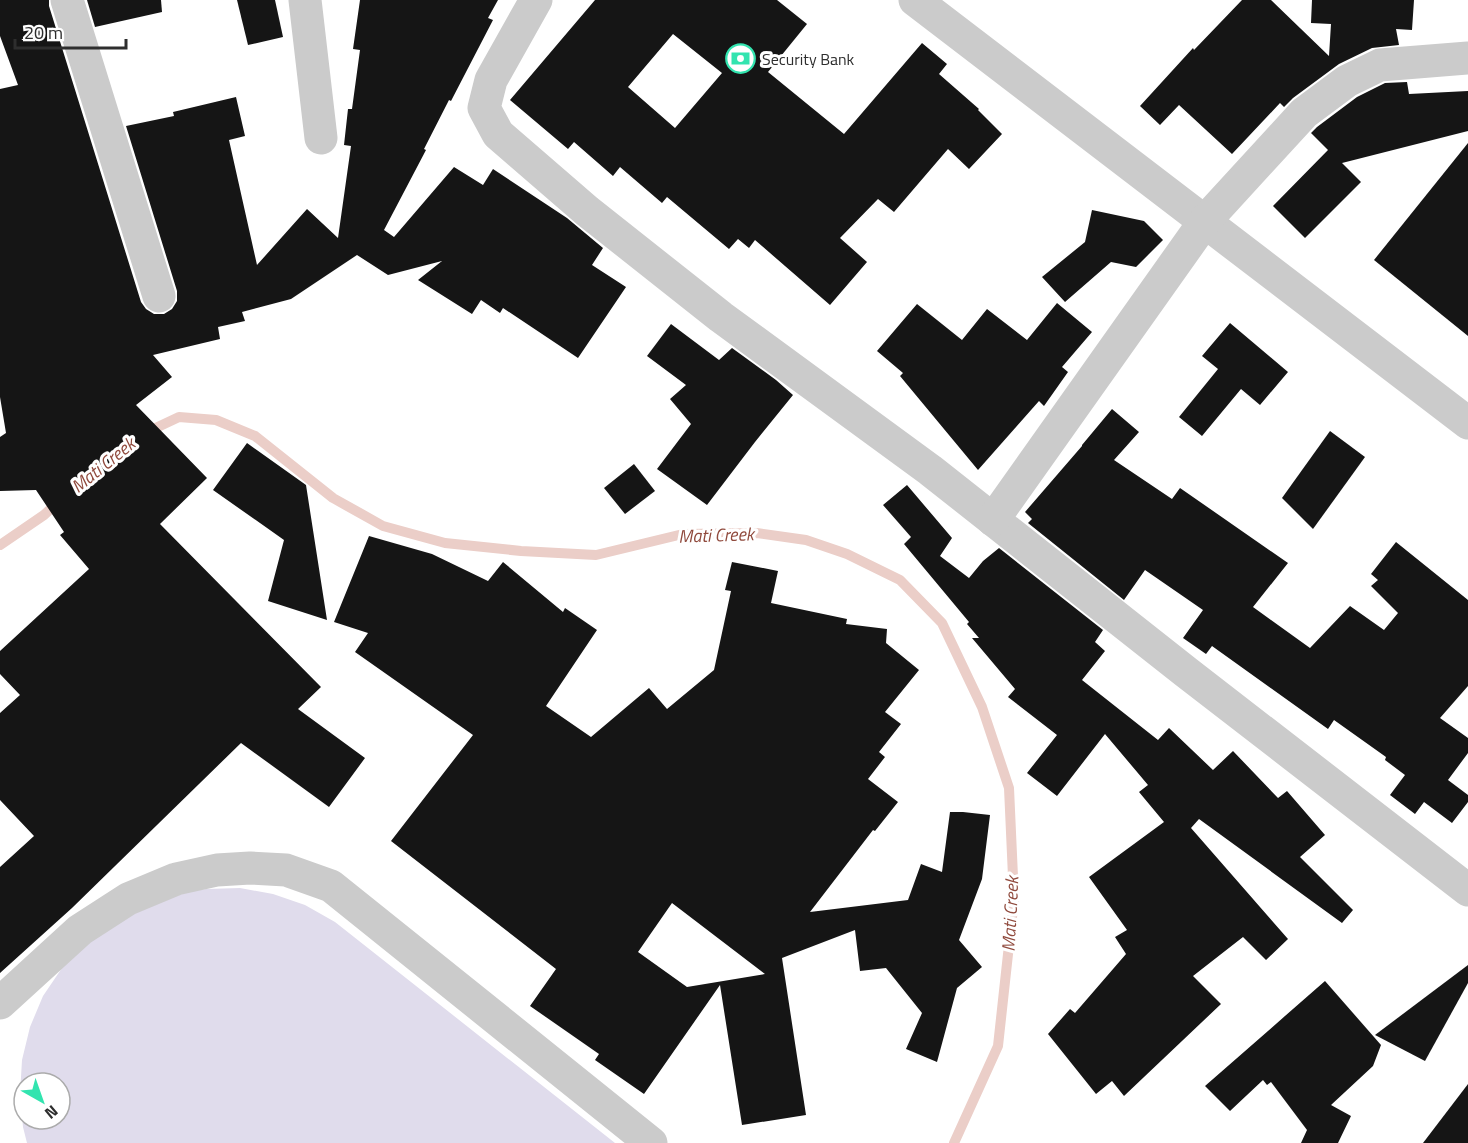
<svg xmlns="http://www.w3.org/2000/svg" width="1468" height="1143" font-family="'Titillium Web',sans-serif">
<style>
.green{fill:#e0dcec;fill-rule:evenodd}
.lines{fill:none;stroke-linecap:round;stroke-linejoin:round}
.stream{stroke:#ebcec8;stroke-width:10}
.building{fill:#151515;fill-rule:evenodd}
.minor{stroke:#cbcbcb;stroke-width:33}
.labels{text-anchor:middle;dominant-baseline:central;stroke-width:6;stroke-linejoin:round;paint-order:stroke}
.poi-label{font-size:16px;fill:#2e2e2e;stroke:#fff;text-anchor:start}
.water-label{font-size:18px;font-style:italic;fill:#904a3d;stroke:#fff}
</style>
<rect width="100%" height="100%" fill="#fff"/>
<path class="green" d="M240,888L273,894L305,905L335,922L615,1143H27L23,1127L20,1094L22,1060L30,1027L43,996L62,968L111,922L173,894L206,889ZM24,1083H60V1119H24Z"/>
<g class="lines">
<g class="stream">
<path d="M145,433L179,417L216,420L255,436L333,498L383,526L445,543L521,551L596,555L683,534L757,533L806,540L847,554L900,580L942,623L982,707L1009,788L1014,899L998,1046L954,1143"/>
<path d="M0,545L44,515L60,500"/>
</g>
</g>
<g class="building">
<path d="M0,0H49V6L141,302L146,309L154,314H164L172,309L177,301V291L126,126L174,116L173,112L236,97L245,136L229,140L257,265L307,209L338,238L351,146L344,145L348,109H352L360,50L353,49L360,0H498L488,18L493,20L451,101L449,100L424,149L426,150L384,230L394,237L454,167L483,185L493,169L567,218L603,248L592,265L626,287L578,358L503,308L500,313L481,300L472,314L418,280L442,261L388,275L357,255L291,299L242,312L245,321L218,327L220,339L153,355L172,377L136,405L207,478L160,524L321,687L298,709L365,758L329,807L241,743L72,908L0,973V867L34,836L0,800V713L20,695L0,674V651L89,569L60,535L64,532L36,490L0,491V437L6,433L0,397V89L18,85L0,36Z"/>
<path d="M87,0H161L162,12L95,27Z"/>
<path d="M237,0H275L283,37L248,45Z"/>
<path d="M595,0H777L807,24L768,72L844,134L922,43L947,64L939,74L979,109L978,110L1002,134L969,169L948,149L894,212L878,199L840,238L867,262L830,305L755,240L749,248L738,239L729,249L667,197L662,203L620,167L613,176L574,142L568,149L510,100ZM673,34L722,73L675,128L628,87Z"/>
<path d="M1242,0H1271L1329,56L1331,24L1311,23L1312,0H1414L1412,30L1396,29L1399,45L1372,48L1339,64L1293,98L1284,107L1280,103L1232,154L1179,105L1160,125L1140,106L1193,48L1194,50Z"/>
<path d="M1407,82L1409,94L1468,91V131L1342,163L1361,182L1305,238L1273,206L1328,150L1311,133L1317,127L1357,97L1385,83Z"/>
<path d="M1468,143V336L1374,260Z"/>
<path d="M1092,210L1144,221L1163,240L1136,267L1111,262L1065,302L1042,277L1085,242Z"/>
<path d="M1057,303L1092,332L1062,367L1068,372L1044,406L1039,401L978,470L900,376L903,373L877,351L917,304L962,340L987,309L1027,340Z"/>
<path d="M1230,323L1288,372L1260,405L1241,389L1202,436L1179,417L1218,369L1202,356Z"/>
<path d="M671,324L719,360L732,348L776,380L793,395L755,442L707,505L657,469L691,424L670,399L686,385L647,356Z"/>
<path d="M1112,409L1139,432L1114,460L1172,499L1180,488L1288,563L1253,607L1310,648L1350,606L1384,630L1398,613L1371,586L1378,580L1371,574L1396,542L1468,600V686L1440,718L1468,738V753L1448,780L1468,795V802L1452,823L1424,802L1415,814L1390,795L1405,775L1385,760L1386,757L1334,720L1328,729L1212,646L1206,654L1183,638L1203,610L1145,570L1124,600L1028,523L1032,519L1025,512L1082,446V445Z"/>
<path d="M1330,431L1365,457L1313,529L1282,498Z"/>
<path d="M247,443L306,485L327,620L268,601L284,540L213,490Z"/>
<path d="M634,464L655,491L625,514L604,488Z"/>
<path d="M907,485L952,538L940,556L969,578L983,561L999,548L1103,630L1095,642L1105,651L1082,680L1158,740L1169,728L1213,770L1233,751L1278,798L1287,791L1325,835L1300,857L1353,910L1342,923L1199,819L1191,828L1288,939L1266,960L1243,937L1193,976L1221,1004L1124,1096L1112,1081L1096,1094L1048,1034L1070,1009L1075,1013L1126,954L1115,937L1127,930L1089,877L1164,822L1139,792L1148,785L1105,734L1057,796L1027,773L1057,735L1008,697L1015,689L972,638H979L967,624L969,622L904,544L911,537L883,505Z"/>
<path d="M369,536L432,554L488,581L503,562L563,612L565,608L597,630L546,706L591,737L649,688L667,709L714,670L731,591L725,590L732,562L778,571L771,603L847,619L846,624L887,629L886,643L919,670L885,712L901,724L879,752L885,757L868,779L898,802L875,831L873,830L810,912L908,900L921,864L942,872L950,812H963L990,815L982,879L959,940L982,967L957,988L937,1062L906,1049L922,1013L886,968L860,971L855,930L782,958L806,1115L742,1125L720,985L644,1094L595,1060L599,1054L530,1006L556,969L391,841L473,735L355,652L368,633L334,622ZM672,903L765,974L687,987L638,952Z"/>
<path d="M1468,965V983L1425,1061L1375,1035Z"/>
<path d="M1325,981L1381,1045L1373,1066L1331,1105L1351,1116L1338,1143H1301L1307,1130L1271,1082L1267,1085L1263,1080L1230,1111L1205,1086Z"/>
<path d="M1468,1084V1143H1423Z"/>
</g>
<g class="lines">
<g class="minor">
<path d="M67,0L159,296"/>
<path d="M305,0L321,138"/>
<path d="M536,0L491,80L484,108L498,134L587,211L721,317L930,470L1186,672L1468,890"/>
<path d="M915,0L1468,423"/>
<path d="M993,520L1205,221L1304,113L1347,81L1380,65L1468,58"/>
<path d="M0,1003L80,930L128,899L176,879L217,870L250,868L286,870L331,886L651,1143"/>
</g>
</g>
<defs>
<symbol id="bank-ring" viewBox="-11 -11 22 22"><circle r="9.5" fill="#fff" stroke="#32e4af" stroke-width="1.5"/><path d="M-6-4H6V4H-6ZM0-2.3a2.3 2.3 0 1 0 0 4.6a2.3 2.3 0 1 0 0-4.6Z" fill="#32e4af"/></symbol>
</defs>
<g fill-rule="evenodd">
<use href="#bank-ring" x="724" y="42" width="33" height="33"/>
</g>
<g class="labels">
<g class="poi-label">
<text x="762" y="59">Security Bank</text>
</g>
<g class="water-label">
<text transform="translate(103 465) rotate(-39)">Mati Creek</text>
<text transform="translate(716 535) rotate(-2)">Mati Creek</text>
<text transform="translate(1010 914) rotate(-87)">Mati Creek</text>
</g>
</g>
<g transform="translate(42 1101) rotate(140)"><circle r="28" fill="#ffffff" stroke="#ababab" stroke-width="1.5"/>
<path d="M0-4.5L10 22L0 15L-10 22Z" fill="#32e4af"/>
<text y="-9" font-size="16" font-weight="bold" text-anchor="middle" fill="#2e2e2e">N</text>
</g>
<path d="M15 39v9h111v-9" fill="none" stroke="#2e2e2e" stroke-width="3"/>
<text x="24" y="39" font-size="18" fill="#2e2e2e" stroke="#ffffff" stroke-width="4.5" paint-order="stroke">20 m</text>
</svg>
